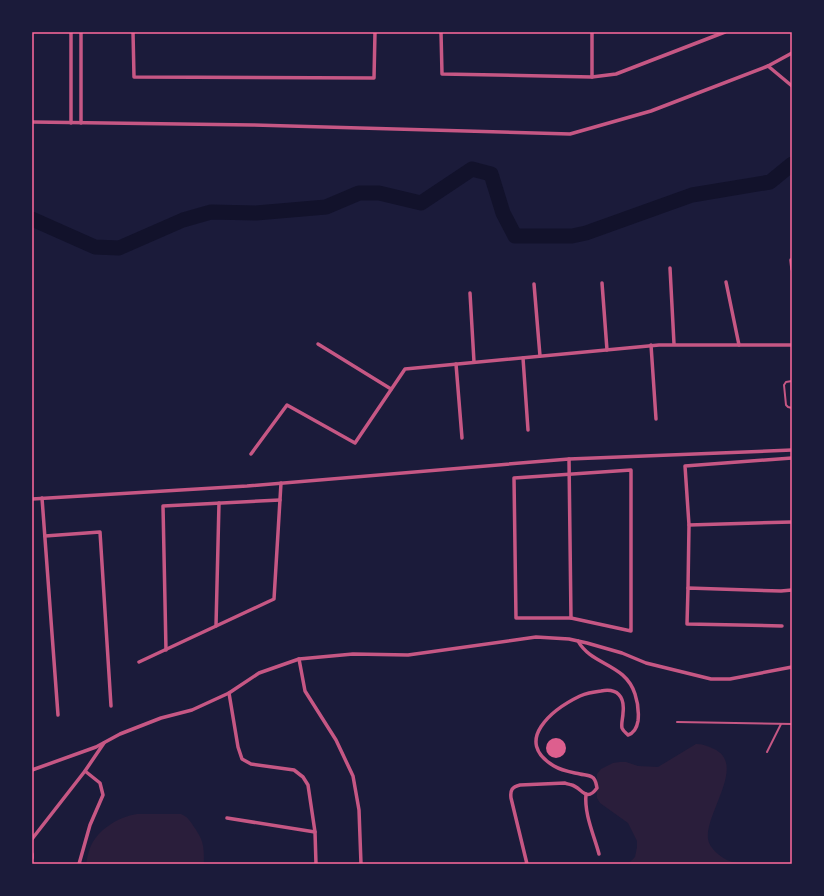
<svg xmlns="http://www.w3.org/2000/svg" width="824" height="896" font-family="'Source Sans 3',sans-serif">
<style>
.green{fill:#2a1e3b}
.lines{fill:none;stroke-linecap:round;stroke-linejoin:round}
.river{stroke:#12122b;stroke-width:15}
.building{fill:#dd5f8e}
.service{stroke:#c65784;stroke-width:2}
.minor{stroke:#c65784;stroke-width:3.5}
.neatline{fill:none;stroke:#ff6b9d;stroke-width:1.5}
</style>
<rect width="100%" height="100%" fill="#1b1b3a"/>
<g class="green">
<path d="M696,744C703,744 708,746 714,749C747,764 705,813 708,839C709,847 718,855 725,859C737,866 752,861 765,864H628L635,857L637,847V841L628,823L600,803L597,798V774L601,769L613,763L620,762H626L638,766L658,767Z"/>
<path d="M137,814H181C188,817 190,821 194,827C204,841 204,847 204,864H86C87,859 88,853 90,848C97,830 118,817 137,814Z"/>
</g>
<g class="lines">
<path class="river" d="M32,219L95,247L119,248L183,220L211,212L256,213L326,207L359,193H379L421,203L472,169L491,174L503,213L515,236H572L586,233L692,195L770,182L792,164"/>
</g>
<circle class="building" cx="556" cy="748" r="10"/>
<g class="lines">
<g class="service">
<path d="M792,381L786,382L784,385L786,405L788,407L792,408"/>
<path d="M677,722L792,724"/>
<path d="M767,752L781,724"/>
</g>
<g class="minor">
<path d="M71,32V123"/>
<path d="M81,32V123"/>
<path d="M133,32L134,77L374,78L375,32"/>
<path d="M441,32L442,74L592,77L616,74L725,32"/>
<path d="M592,32V77"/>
<path d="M768,66L792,86"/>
<path d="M32,122L253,125L570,134L651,111L768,66L792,53"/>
<path d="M791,260L792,269"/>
<path d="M670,268L674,344"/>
<path d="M726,282L739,345"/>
<path d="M602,283L607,350"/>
<path d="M534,284L540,356"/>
<path d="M470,293L474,362"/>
<path d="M318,344L391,389"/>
<path d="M651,345L656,419"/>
<path d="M523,358L528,430"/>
<path d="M456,364L462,438"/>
<path d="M251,454L287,405L355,443L405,369L659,345H792"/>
<path d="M792,458L685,466L689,525L792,522"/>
<path d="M569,459L571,618"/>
<path d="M631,470V631L571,618H516L514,478Z"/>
<path d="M42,498L58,715"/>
<path d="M32,499L247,486L569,459L792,450"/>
<path d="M45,536L100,532L111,706"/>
<path d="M688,588L689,525"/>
<path d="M216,626L219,503"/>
<path d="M782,626L687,624L688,588L781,591L792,590"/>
<path d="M166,650L163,506L280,500"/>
<path d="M299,659L305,691L336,740L353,776L359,810L361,864"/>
<path d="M139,662L274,599L281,483"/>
<path d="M229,693L238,747L242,759L251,764L294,770L303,777L308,785L315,832L316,864"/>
<path d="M32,770L96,747L120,734L161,718L192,710L229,693L259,673L299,659L353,654L408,655L536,637L569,639L587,643L622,653L646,663L711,679H730L792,667"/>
<path d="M586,794C584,814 594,835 599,854"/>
<path d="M227,818L315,832"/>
<path d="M32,839L85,771L104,743"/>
<path d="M32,854V858"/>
<path d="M79,864L90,825L103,795L100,783L85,771"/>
<path d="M527,864L511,798C510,790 512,787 520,785L565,783C567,784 569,784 572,785C582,788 586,803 597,788C596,784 596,779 592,777C589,775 584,775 580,774C571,772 562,771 554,766C512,741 553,709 580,696C587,693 593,692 601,691C617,688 625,696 623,713C623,718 621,723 622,728C623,731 626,733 628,735C634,733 637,727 638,721C639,712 638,703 635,694C625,663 592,666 578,641"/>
</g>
</g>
<rect width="824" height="896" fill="none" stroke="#1b1b3a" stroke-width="66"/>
<rect x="33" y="33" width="758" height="830" class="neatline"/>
</svg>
